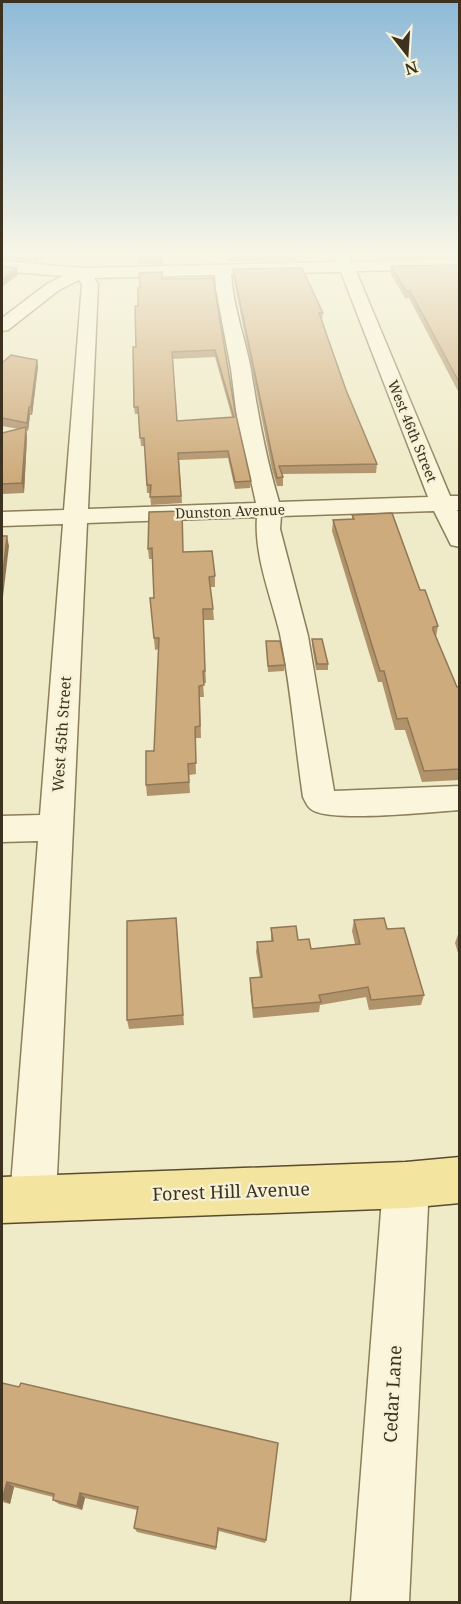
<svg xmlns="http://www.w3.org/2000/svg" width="461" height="1604" font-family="'Noto Serif',serif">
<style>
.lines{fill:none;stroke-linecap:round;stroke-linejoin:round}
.minor-casing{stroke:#8c7d5b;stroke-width:3}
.major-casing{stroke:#5a4a30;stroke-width:3}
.minor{fill:#faf5db;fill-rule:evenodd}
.major{fill:#f3e59f;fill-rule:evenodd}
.wall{fill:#b1936b;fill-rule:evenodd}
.shaded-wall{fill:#907857}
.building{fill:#ceab7c;stroke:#907857;stroke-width:1.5;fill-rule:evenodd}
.labels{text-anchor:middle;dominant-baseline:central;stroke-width:4.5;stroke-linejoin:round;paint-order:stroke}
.far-street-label{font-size:14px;fill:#3c321f;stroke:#f7f2d7}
.street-label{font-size:15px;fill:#3c321f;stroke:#f7f2d7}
.near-street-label{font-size:18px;fill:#3c321f;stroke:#f7f2d7}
</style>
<rect width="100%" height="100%" fill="#efeac7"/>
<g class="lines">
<defs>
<g id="minor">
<path d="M334,253H349L352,262L460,259V269L356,271L450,496H460V510H457L460,515V547L451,545L434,511L281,516L280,529L308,636L334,791L460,786V810C429,812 337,822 314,811C308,808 306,803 303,797C295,743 291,687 280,634C271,596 254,556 257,517L87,523L56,1198L49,1214L33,1221L17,1214L10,1198L38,841L2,842V816L40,815L63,524L2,526V512L64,510L82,284L79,280L59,290L8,330L2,331V318L47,284L63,276L2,271V261L82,268L337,262ZM341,272L428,497L279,502C266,458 258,415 251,370C245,338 233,307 231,274ZM215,275L216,289L231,369L237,418L256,503L88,509L98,284L94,278Z"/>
<path d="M406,1162L422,1169L429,1185L409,1602H351L383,1185L390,1169Z"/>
</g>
<path id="major" d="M460,1157V1203L406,1208L2,1223V1177L406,1162Z"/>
</defs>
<use href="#minor" class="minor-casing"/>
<use href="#major" class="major-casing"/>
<use href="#minor" class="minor"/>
<use href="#major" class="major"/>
</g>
<g class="wall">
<path d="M2,253H77V255L44,256L36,262L2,259Z"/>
<rect x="138" y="253" width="25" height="11"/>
<path d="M226,253H294L295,256V261L228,262Z"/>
<path d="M379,253H459V257L382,259Z"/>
<path d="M459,265V393L409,298H405L390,273L391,266Z"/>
<path d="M233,269L323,313L322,320L346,390L377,464L376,473L282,474L283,477V486H277L272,469L233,276Z"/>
<path d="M213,278L235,411L251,481L250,488L235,489L228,458L179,460L182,503L151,505L150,493H147L145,446H141L138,414H135L134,407L138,306L140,288L163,279ZM215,357L232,417L177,421L173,359Z"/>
<path d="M37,360L38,367L32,415H30L28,431L26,430L27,437L24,493L2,494V433L19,429L2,426V363Z"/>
<path d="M149,512L183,552L215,576V587H210L213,609L214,620H203L206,683H203L204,697H200L201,738H195L196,774L189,775L190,793L147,796L146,785L154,751L159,649L155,650L150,598H154L152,559H149L148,549Z"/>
<path d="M352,515L420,590L438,626L436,637L457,687H459V780L422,782L405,730H395L382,682H378L332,531L333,520L352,519Z"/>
<path d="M312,639L328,664V670H316L312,645Z"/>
<path d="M266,641L285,665L284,671L268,672Z"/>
<path d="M176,918L184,1025L129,1029L127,1020Z"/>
<path d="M354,920L387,929L424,995L421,1005L369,1010L366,997L320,1005L319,1012L253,1018L250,988V978L260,977L256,952L257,942L271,941V928L298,940L311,949L355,944L352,931Z"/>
<path d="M459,932V956L455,943Z"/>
<path d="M2,1383L266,1540L265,1543L219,1531L216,1550L137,1532L134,1528L137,1510L85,1498L82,1510L59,1504L53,1500V1497L14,1487L10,1504L2,1502Z"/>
</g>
<g class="shaded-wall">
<path d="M38,253H43L44,256L36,262L35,255Z"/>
<path d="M17,268L18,275L2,287V279Z"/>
<path d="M37,360L38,367L32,415L31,407Z"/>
<path d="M29,407L30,415L28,431L27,423Z"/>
<path d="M26,427L27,437L24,493L22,483Z"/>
<path d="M7,536L9,546L2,605V622V581Z"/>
<path d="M7,1482L14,1487L10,1504L2,1499Z"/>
<path d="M80,1493L85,1498L82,1510L77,1506Z"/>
</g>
<g class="building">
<path d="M10,253H38L35,255Z"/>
<path d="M138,253H162V255L138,256Z"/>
<path d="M227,253H294L295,256L228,258Z"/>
<path d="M459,265V382L410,291H406L391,266Z"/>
<path d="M2,266L17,268L2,279Z"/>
<path d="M302,268L323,313H319L346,390L377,464L279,466L283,477L277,478L273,460L233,269Z"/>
<path d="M162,272V279L213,278L235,411L251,481L235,482L228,451L178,453L181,496L150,497L151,485H147L144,438H140L138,407H134L133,347H136L135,306H138V288H140L139,273ZM215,350L234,417L177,421L172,352Z"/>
<path d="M11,355L37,360L31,407H29L27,423L2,418V363Z"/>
<path d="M26,427L22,483L2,484V433Z"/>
<path d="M182,511L183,552L212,551L215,576L209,577L213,609H203L205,671H203L204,685L199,686L200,726L195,727L196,763L188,764L189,782L146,785V751H154L159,638H154L150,598H154L152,548L148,549L149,512Z"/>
<path d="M392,513L420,590H425L438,626L433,627V630L457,687H459V769L424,771L407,718L397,719L384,671H380L333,520L354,519L352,515Z"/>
<path d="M2,536H7L2,581Z"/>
<path d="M312,639H322L328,664H317Z"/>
<path d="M266,641H280L285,665L268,666Z"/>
<path d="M176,918L183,1015L127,1020V921Z"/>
<path d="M384,918L387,929L404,928L424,995L371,1000L368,987L319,995L321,1002L253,1008L250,978L262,977L257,942L273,941L271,928L296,926L298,940L309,939L311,949L360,944L354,920Z"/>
<path d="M2,1383L19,1387L21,1383L278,1443L266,1540L218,1528L216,1547L134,1528L138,1507L80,1493L77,1506L53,1500L54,1494L7,1482L2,1499Z"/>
</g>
<linearGradient id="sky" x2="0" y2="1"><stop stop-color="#8ebad8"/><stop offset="0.53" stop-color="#f8f6e6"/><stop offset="1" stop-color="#f8f6e6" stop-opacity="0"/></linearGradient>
<rect width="461" height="478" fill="url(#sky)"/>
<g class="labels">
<g class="far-street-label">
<text transform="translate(413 431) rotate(68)">West 46th Street</text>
<text transform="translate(230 511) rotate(-2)">Dunston Avenue</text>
</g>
<g class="street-label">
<text transform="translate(61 734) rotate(-86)">West 45th Street</text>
</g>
<g class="near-street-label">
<text transform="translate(231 1191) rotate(-2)">Forest Hill Avenue</text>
<text transform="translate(392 1394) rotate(-87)">Cedar Lane</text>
</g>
</g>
<rect width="461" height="1604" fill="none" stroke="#3c321f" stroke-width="6"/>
<g transform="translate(407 54) rotate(163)" stroke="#f7f2d7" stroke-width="4.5" paint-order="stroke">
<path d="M0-4.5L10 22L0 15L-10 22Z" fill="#3c321f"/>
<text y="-9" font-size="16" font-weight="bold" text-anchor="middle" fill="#3c321f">N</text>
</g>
</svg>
